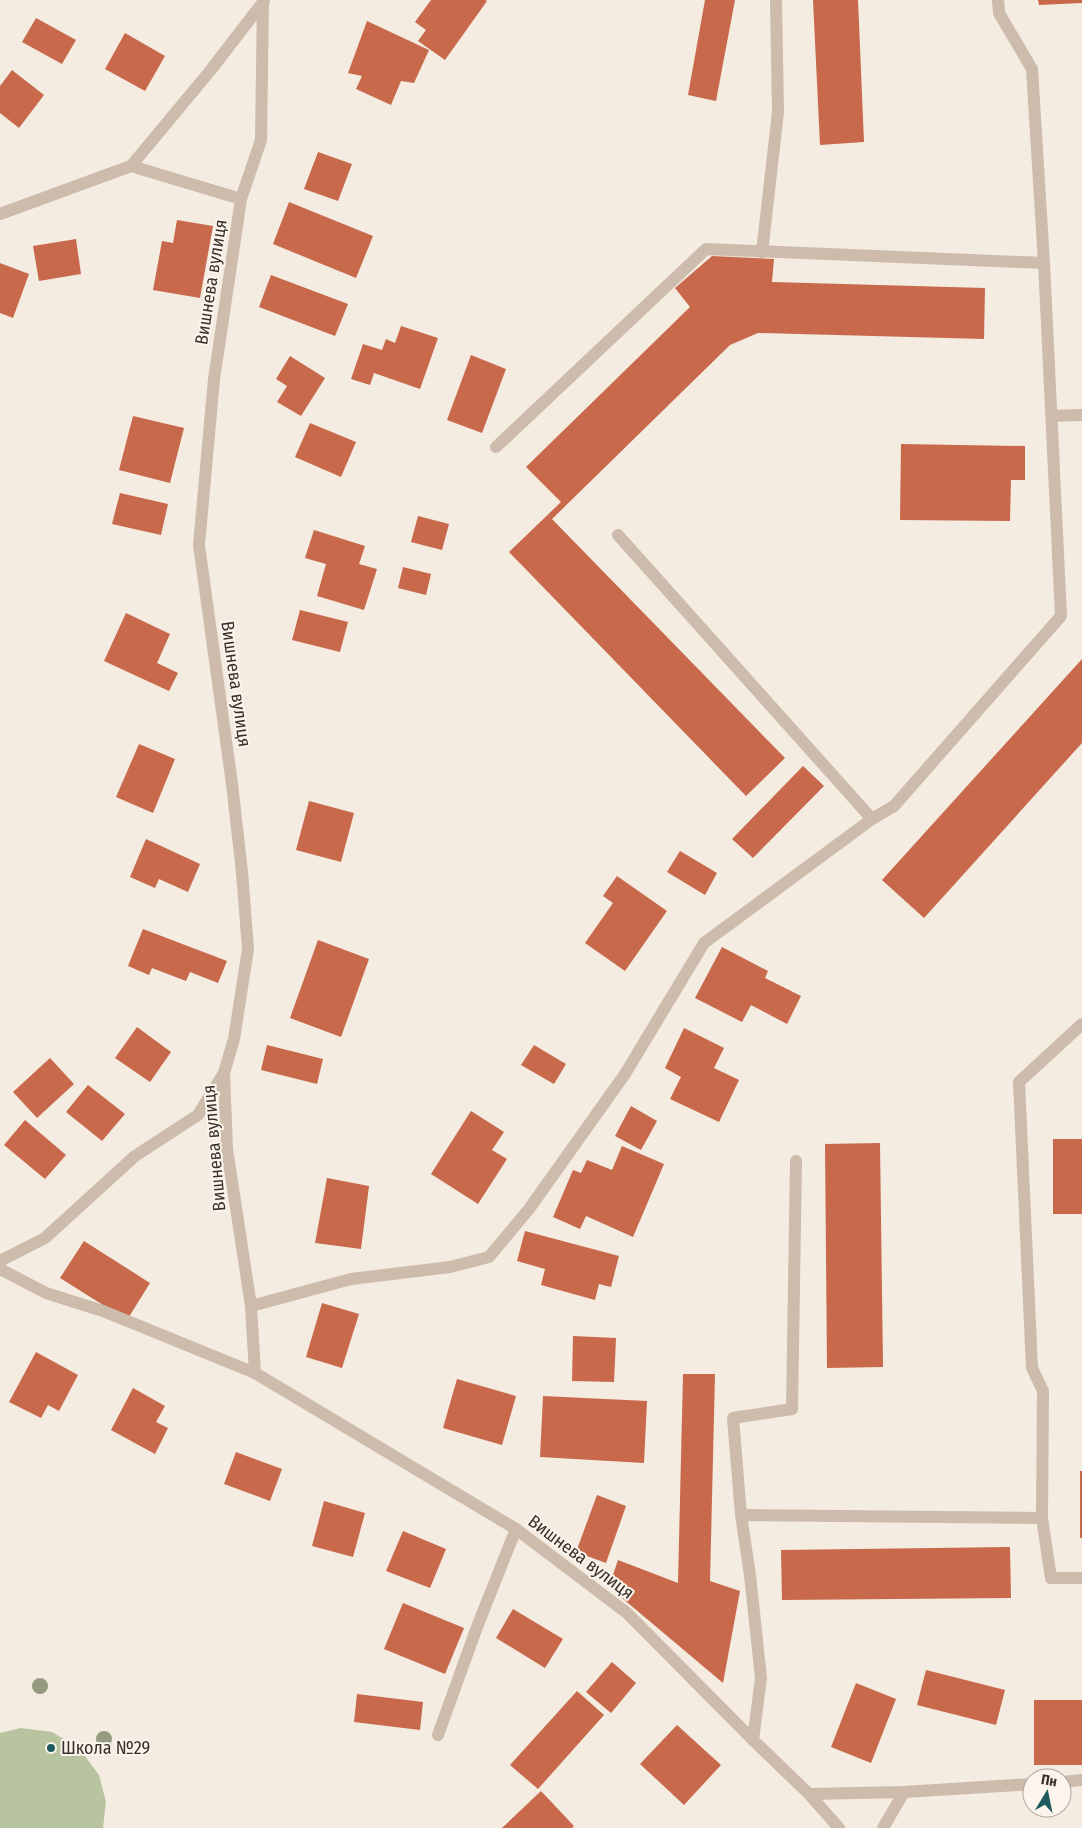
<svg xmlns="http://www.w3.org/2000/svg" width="1082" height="1828" font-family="'Fira Sans Condensed',sans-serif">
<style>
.green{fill:#b8c4a0}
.building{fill:#c8694b}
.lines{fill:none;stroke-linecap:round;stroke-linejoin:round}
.service{stroke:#cdbbac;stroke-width:12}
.minor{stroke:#cdbbac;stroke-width:12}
.tree{fill:#969b7f}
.poi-dot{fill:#1f5a5e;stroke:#fbf5ee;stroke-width:2}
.labels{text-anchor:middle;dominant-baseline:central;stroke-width:4;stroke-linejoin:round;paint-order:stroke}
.street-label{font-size:18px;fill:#3b302b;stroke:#fbf5ee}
.poi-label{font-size:18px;fill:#3b302b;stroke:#fbf5ee;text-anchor:start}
</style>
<rect width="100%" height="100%" fill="#f4ebe1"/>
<path class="green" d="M21,1728L52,1732L79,1748L99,1775L106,1802L103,1828H0V1733Z"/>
<g class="building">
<path d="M431,0H485L487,1L445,60L418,41L426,30L415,22Z"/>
<path d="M705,0H735L716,101L688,95Z"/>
<path d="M813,0H858L864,142L820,145Z"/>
<path d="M1038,0H1082V3L1039,5Z"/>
<path d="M36,18L76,40L62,64L22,42Z"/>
<path d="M367,21L429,50L414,83L401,81L391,105L356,89L362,76L348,73Z"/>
<path d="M125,33L165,56L145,91L105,69Z"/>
<path d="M12,70L44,95L19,128L0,113V86Z"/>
<path d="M318,152L352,164L338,201L304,189Z"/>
<path d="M289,202L373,236L356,278L273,244Z"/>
<path d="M177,220L213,226L200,298L153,290L162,241L173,243Z"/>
<path d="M76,239L81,274L39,281L33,246Z"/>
<path d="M712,256L774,259L772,282L985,288L984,339L758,333L730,345L552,519L785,758L746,796L509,552L561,502L526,467L690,307L675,288Z"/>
<path d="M0,263L29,274L13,318L0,313Z"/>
<path d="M271,275L348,304L335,336L259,307Z"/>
<path d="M401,326L438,338L420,389L374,373L370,385L351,379L363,344L382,350L386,339L395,343Z"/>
<path d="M471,355L506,369L482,433L447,420Z"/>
<path d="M290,356L325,378L301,416L277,402L287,386L276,379Z"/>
<path d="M133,416L184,428L170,483L119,470Z"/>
<path d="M310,423L356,442L341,477L295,457Z"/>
<path d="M901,444L1025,446V480H1011L1010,521L900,520Z"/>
<path d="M120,493L168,504L161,535L112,524Z"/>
<path d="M418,516L449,524L442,550L411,542Z"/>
<path d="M314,530L365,546L359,564L377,569L364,610L317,596L326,564L305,558Z"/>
<path d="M403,567L431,574L426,595L398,588Z"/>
<path d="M300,610L348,622L340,652L292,640Z"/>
<path d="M126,613L170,634L157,663L178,673L169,691L104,661Z"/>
<path d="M1082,659V743L924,918L882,880Z"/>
<path d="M139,744L175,759L153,813L116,797Z"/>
<path d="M803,766L824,786L753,858L732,839Z"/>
<path d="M309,801L354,813L341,862L296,850Z"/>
<path d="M146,839L200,864L188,892L159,879L155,888L130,877Z"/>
<path d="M680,851L717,873L705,895L667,872Z"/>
<path d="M617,876L667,911L625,971L585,943L613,903L603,896Z"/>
<path d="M143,929L227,961L218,983L190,972L186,981L152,968L149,975L128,966Z"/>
<path d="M318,940L369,959L341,1037L290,1018Z"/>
<path d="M722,947L768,971L765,978L801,996L787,1024L751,1005L742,1022L695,998Z"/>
<path d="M137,1027L171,1052L150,1082L115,1058Z"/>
<path d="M684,1028L724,1048L714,1068L739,1080L719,1122L670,1099L681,1077L665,1068Z"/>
<path d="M267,1045L323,1059L317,1084L261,1070Z"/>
<path d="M534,1045L566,1064L554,1084L521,1065Z"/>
<path d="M50,1058L74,1084L37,1118L13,1092Z"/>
<path d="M88,1085L125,1114L102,1141L66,1112Z"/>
<path d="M631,1106L657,1121L641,1150L615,1136Z"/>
<path d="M471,1111L504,1132L492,1150L507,1159L478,1204L431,1174Z"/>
<path d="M25,1120L66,1155L45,1179L4,1145Z"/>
<rect x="1053" y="1139" width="29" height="75"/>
<path d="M880,1143L883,1367L827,1368L825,1144Z"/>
<path d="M622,1146L664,1164L633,1237L586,1216L580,1229L553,1217L573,1170L581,1173L587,1160L612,1170Z"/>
<path d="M327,1178L369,1186L361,1249L315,1243Z"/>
<path d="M525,1231L619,1256L611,1287L599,1284L595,1300L541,1285L545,1269L517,1261Z"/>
<path d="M84,1241L150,1283L127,1320L60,1278Z"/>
<path d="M322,1303L359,1314L342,1368L306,1357Z"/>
<path d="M573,1336L616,1338L614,1382L572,1381Z"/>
<path d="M36,1352L78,1375L59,1411L48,1405L41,1418L9,1402Z"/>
<path d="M683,1374H715L710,1581L740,1591L723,1683L609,1587L618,1560L678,1583Z"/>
<path d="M457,1379L516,1396L502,1445L443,1428Z"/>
<path d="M133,1388L165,1406L156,1422L168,1428L155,1454L111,1430Z"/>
<path d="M543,1396L647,1401L644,1463L540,1457Z"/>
<path d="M236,1452L282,1469L270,1501L224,1484Z"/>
<rect x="1080" y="1471" width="2" height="67"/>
<path d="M597,1495L626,1506L606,1563L576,1552Z"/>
<path d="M324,1501L365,1513L353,1557L312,1546Z"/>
<path d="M403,1531L446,1549L430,1588L386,1571Z"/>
<path d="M1010,1547L1011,1598L782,1600L781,1550Z"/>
<path d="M403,1603L464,1628L445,1674L384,1649Z"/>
<path d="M513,1609L563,1639L545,1668L496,1638Z"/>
<path d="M612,1662L636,1683L611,1713L586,1692Z"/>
<path d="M926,1670L1005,1690L996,1725L917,1705Z"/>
<path d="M856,1683L896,1699L871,1763L831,1747Z"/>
<path d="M577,1691L604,1715L538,1789L510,1765Z"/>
<path d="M357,1694L423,1702L420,1730L354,1722Z"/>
<rect x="1034" y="1700" width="48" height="65"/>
<path d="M677,1725L721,1765L684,1805L640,1764Z"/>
<path d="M541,1791L574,1826L572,1828H502Z"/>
</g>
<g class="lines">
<g class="service">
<path d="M762,252L778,112L776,0"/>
<path d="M1052,416L1082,415"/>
<path d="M496,447L706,249L1044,263"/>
<path d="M618,535L872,819L894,806L1061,616L1044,263L1032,69L999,13L998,0"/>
<path d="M251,1306L351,1279L450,1267L489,1257L529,1209L625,1074L704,943L872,819"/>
<path d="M741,1515L733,1418L792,1409L796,1161"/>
<path d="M1042,1518L1043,1391L1032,1368L1019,1082L1082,1024"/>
<path d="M438,1735L477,1627L516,1529"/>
<path d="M753,1740L761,1678L750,1575L741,1515L1042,1518L1051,1578H1082"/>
<path d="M883,1828L904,1792"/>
</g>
<g class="minor">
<path d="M131,166L241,199"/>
<path d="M0,214L131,166L210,71L264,1"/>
<path d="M0,1261L45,1238L135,1156L198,1115L224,1073"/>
<path d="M0,1269L46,1293L103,1311L255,1373L516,1529L627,1613L753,1740L809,1794L839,1828"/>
<path d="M255,1373L251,1306L227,1149L224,1073L234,1039L248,949L242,872L232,784L199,545L214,379L241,199L261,140L263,0"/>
<path d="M1062,1782L1082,1780"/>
<path d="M809,1794L904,1792L1032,1784"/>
</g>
</g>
<g class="tree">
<circle cx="40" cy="1686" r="8"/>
<circle cx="104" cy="1739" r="8"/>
</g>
<circle class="poi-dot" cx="51" cy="1748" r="5"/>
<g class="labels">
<g class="street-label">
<text transform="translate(211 282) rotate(-81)">Вишнева вулиця</text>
<text transform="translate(236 684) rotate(82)">Вишнева вулиця</text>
<text transform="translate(214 1148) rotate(-95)">Вишнева вулиця</text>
<text transform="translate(581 1557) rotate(37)">Вишнева вулиця</text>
</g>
<g class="poi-label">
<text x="61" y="1748">Школа №29</text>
</g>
</g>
<g transform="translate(1047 1793) rotate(10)"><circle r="24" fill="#fbf5ee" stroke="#aea6a0"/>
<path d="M0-4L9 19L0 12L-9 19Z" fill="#1f5a5e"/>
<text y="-8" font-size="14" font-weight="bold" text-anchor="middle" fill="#3b302b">Пн</text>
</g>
</svg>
